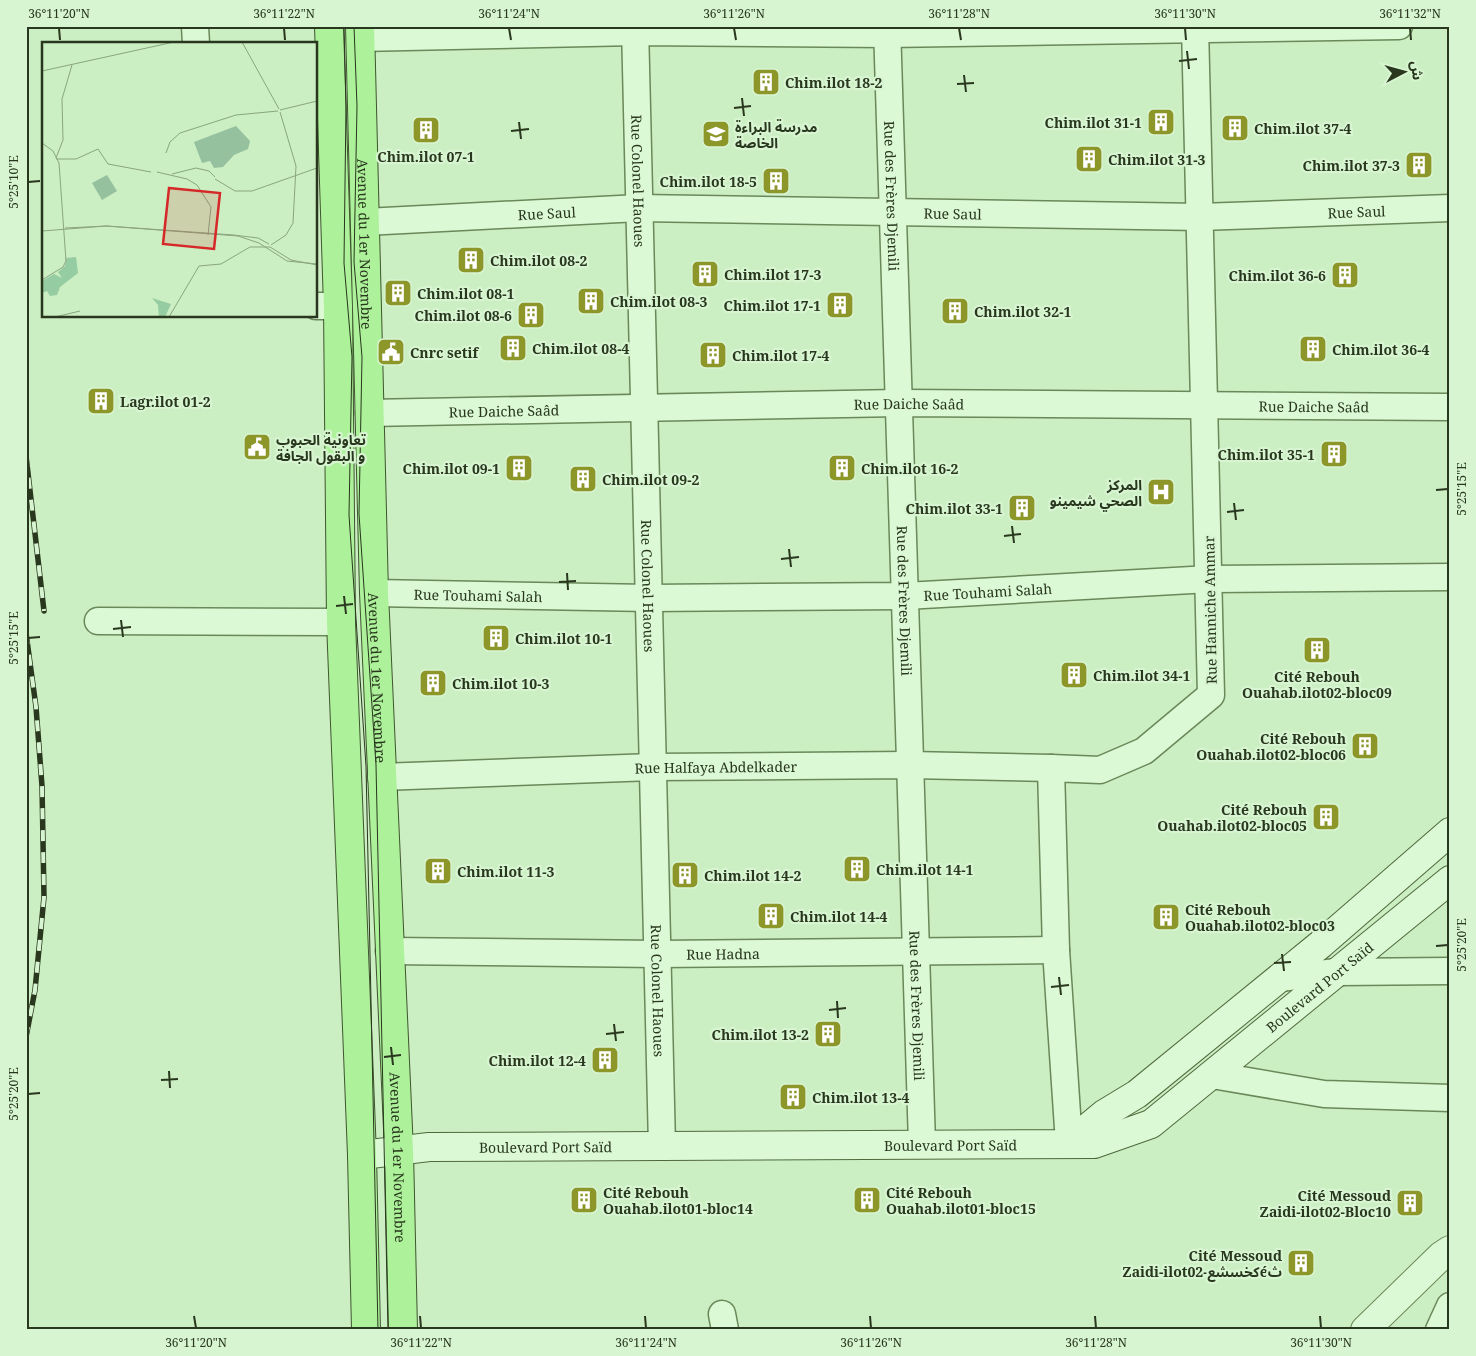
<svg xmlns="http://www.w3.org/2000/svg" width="1476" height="1356" font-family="'Noto Serif','Noto Sans Arabic',serif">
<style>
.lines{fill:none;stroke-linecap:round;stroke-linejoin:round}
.minor-casing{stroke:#6a8859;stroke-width:29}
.tertiary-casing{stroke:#6a8859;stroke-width:30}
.secondary-casing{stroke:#4f693d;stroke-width:30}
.primary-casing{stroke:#3f552e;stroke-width:30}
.minor{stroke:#dcf9d5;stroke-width:26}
.tertiary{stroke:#dcf9d5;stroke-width:28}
.secondary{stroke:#dcf9d5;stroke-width:28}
.primary{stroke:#adf19a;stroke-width:28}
.tram{stroke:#28371d;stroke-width:1}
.rail-casing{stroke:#28371d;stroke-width:5.5}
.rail{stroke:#d8f5d2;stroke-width:4;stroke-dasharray:11;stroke-linecap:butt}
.ticks{fill:none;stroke:#28371d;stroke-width:2}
.labels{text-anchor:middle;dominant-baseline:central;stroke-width:4.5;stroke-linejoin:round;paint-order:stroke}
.poi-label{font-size:14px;font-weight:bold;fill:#28371d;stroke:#d8f5d2;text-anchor:start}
.street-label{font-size:14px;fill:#28371d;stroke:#d8f5d2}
.inset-road{fill:none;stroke:#8aa580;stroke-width:1}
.view{fill:#d62828;fill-opacity:0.15;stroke:#d62828;stroke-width:2.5}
.inset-edge{fill:none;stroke:#28371d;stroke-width:2.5}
.neatline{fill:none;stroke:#28371d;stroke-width:2}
.ticks-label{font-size:12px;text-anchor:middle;fill:#28371d}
</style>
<rect width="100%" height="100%" fill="#cbeec2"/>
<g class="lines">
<defs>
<g id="minor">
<path d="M195,26L196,44"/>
<path id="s1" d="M635,26L662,1146"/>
<path id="s2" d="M887,26L922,1144"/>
<path d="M360,38L635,32L888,34L1399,26"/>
<path id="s3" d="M365,222L639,208L1200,217L1450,208"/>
<path d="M316,306H338"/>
<path id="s4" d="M369,413L899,403L1450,407"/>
<path id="s5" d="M374,593L649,598L905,596L1210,579L1450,577"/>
<path d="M98,621L341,622"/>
<path id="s6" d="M381,777L653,767L910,765L1051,768"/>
<path id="s7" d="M389,951L658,954L1056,950"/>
<path d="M1279,978L1337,972L1450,971"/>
<path d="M1212,1075L1324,1094L1450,1098"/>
<path d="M1069,1143L1056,950L1051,768L1100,770L1144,751L1211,695L1195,26"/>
<path d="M722,1314L725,1330"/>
<path d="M1439,1330L1450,1306"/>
</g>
<path id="tertiary" d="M1365,1330L1441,1256L1450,1250"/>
<g id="secondary">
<path d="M1069,1143L1104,1114L1137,1094L1321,944L1450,832"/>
<path id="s8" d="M362,1155L429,1147L1094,1144L1151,1124L1450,880"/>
</g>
<g id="primary">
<path d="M329,26L338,306L341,622L362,1155L366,1330"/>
<path id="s9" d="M360,26L374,593L399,1151L403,1330"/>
</g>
</defs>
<use href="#minor" class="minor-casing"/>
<use href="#tertiary" class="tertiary-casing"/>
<use href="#secondary" class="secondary-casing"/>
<use href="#primary" class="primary-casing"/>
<use href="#minor" class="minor"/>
<use href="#tertiary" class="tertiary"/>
<use href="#secondary" class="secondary"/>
<use href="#primary" class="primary"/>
<g class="tram">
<path d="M344,26L346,106L344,263L352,357L349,515L366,766L378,1330"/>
<path d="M354,26L357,106L354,262L362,357L359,514L376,765L388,1330"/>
</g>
<defs>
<g id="rail">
<path d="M26,456L44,611"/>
<path d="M26,633L36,707L42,786L44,897L35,990L26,1037"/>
</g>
</defs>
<use href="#rail" class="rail-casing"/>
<use href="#rail" class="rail"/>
</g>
<path class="ticks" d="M59,28L60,40M284,28L285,40M509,28L511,40M734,28L736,40M959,28L961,40M1185,28L1186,40M1410,28L1411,40M1187,51L1189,69M1179,61L1197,59M964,75L966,92M957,84L974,83M742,98L744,116M734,108L751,106M519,122L521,139M511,131L529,129M28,182L40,181M1436,490L1448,489M1234,503L1236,520M1227,512L1244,510M1012,526L1014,543M1004,536L1021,534M789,549L791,567M781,559L799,557M567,573L568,590M559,582L576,581M344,596L346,614M336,606L353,604M121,620L123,637M113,629L131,627M28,638L40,637M1436,946L1448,945M1282,954L1284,971M1274,963L1291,962M1059,977L1061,995M1051,987L1069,985M837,1001L838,1018M829,1010L846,1008M614,1024L616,1041M606,1034L624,1032M391,1047L393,1065M384,1057L401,1055M169,1071L170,1088M161,1080L178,1079M28,1094L40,1093M194,1316L196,1328M420,1316L421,1328M645,1316L646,1328M870,1316L871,1328M1095,1316L1096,1328M1320,1316L1321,1328"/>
<defs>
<symbol id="building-square" viewBox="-11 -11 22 22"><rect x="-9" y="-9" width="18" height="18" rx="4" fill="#8d9629" stroke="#d8f5d2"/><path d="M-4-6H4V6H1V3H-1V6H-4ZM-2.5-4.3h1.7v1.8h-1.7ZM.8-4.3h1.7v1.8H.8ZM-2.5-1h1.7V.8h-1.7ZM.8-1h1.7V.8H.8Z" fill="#fff"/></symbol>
<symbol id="school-square" viewBox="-11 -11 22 22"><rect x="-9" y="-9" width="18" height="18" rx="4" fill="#8d9629" stroke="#d8f5d2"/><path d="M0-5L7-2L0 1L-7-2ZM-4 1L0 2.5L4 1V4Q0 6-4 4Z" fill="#fff"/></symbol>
<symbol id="civic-square" viewBox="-11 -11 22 22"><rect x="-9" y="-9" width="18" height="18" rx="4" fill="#8d9629" stroke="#d8f5d2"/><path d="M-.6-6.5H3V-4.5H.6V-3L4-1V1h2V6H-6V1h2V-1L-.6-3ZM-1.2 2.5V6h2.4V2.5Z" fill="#fff"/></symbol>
<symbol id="hospital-square" viewBox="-11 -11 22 22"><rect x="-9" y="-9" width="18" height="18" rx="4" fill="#8d9629" stroke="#d8f5d2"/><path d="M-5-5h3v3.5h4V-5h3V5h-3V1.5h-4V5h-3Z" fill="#fff"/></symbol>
</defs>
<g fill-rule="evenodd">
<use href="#building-square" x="750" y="66" width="32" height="32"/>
<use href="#building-square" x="1145" y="106" width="32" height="32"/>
<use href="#building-square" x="1219" y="112" width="32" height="32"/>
<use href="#building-square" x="410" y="114" width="32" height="32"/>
<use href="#school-square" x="700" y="118" width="32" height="32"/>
<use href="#building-square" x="1073" y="143" width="32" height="32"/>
<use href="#building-square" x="1403" y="149" width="32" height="32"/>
<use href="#building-square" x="760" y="165" width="32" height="32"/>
<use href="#building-square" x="455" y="244" width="32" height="32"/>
<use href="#building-square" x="689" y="258" width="32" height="32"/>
<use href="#building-square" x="1329" y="259" width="32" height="32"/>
<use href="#building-square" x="382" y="277" width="32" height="32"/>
<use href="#building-square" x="575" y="285" width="32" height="32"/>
<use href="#building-square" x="824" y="289" width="32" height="32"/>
<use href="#building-square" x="939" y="295" width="32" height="32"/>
<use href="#building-square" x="515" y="299" width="32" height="32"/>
<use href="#building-square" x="497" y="332" width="32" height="32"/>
<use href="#building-square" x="1297" y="333" width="32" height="32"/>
<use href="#civic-square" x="375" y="336" width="32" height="32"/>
<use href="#building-square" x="697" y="339" width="32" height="32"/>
<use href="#building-square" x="85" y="385" width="32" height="32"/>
<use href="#civic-square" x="241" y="431" width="32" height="32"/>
<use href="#building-square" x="1318" y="438" width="32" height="32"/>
<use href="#building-square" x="503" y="452" width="32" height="32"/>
<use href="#building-square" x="826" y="452" width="32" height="32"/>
<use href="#building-square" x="567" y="463" width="32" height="32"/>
<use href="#hospital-square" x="1145" y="476" width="32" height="32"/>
<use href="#building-square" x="1006" y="492" width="32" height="32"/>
<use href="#building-square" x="480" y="622" width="32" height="32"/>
<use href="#building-square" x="1301" y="634" width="32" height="32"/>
<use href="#building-square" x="1058" y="659" width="32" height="32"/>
<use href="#building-square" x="417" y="667" width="32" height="32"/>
<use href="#building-square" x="1349" y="730" width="32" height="32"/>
<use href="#building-square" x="1310" y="801" width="32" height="32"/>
<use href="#building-square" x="841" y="853" width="32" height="32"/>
<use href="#building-square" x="422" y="855" width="32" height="32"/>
<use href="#building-square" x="669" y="859" width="32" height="32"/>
<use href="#building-square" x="755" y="900" width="32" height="32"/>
<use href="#building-square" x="1150" y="901" width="32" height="32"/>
<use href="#building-square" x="812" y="1018" width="32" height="32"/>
<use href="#building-square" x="589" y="1044" width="32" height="32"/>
<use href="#building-square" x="777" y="1081" width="32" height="32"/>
<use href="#building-square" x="568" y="1184" width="32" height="32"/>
<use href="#building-square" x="851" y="1184" width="32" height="32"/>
<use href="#building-square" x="1394" y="1187" width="32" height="32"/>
<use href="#building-square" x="1285" y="1247" width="32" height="32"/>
</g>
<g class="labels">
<g class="poi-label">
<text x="785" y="82">Chim.ilot 18-2</text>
<text x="1142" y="122" text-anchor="end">Chim.ilot 31-1</text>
<text x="735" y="126">مدرسة البراءة<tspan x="735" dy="16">الخاصة</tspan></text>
<text x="1254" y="128">Chim.ilot 37-4</text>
<text x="426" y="156" text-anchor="middle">Chim.ilot 07-1</text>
<text x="1108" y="159">Chim.ilot 31-3</text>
<text x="1400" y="165" text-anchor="end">Chim.ilot 37-3</text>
<text x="757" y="181" text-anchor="end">Chim.ilot 18-5</text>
<text x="490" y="260">Chim.ilot 08-2</text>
<text x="724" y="274">Chim.ilot 17-3</text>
<text x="1326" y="275" text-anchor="end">Chim.ilot 36-6</text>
<text x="417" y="293">Chim.ilot 08-1</text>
<text x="610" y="301">Chim.ilot 08-3</text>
<text x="821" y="305" text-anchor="end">Chim.ilot 17-1</text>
<text x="974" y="311">Chim.ilot 32-1</text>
<text x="512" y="315" text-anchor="end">Chim.ilot 08-6</text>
<text x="532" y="348">Chim.ilot 08-4</text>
<text x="1332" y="349">Chim.ilot 36-4</text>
<text x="410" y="352">Cnrc setif</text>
<text x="732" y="355">Chim.ilot 17-4</text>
<text x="120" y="401">Lagr.ilot 01-2</text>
<text x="276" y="439">تعاونية الحبوب<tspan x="276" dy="16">و البقول الجافة</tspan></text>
<text x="1315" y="454" text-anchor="end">Chim.ilot 35-1</text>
<text x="500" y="468" text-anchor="end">Chim.ilot 09-1</text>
<text x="861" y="468">Chim.ilot 16-2</text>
<text x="602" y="479">Chim.ilot 09-2</text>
<text x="1142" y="484" text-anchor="end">المركز<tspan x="1142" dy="16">الصحي شيمينو</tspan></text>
<text x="1003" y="508" text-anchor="end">Chim.ilot 33-1</text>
<text x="515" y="638">Chim.ilot 10-1</text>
<text x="1093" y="675">Chim.ilot 34-1</text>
<text x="1317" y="676" text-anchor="middle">Cité Rebouh<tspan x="1317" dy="16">Ouahab.ilot02-bloc09</tspan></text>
<text x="452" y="683">Chim.ilot 10-3</text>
<text x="1346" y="738" text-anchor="end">Cité Rebouh<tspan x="1346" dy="16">Ouahab.ilot02-bloc06</tspan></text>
<text x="1307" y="809" text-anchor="end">Cité Rebouh<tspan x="1307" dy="16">Ouahab.ilot02-bloc05</tspan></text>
<text x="876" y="869">Chim.ilot 14-1</text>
<text x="457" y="871">Chim.ilot 11-3</text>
<text x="704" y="875">Chim.ilot 14-2</text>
<text x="1185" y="909">Cité Rebouh<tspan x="1185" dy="16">Ouahab.ilot02-bloc03</tspan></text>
<text x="790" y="916">Chim.ilot 14-4</text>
<text x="809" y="1034" text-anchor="end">Chim.ilot 13-2</text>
<text x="586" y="1060" text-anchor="end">Chim.ilot 12-4</text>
<text x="812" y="1097">Chim.ilot 13-4</text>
<text x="603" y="1192">Cité Rebouh<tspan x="603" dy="16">Ouahab.ilot01-bloc14</tspan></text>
<text x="886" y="1192">Cité Rebouh<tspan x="886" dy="16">Ouahab.ilot01-bloc15</tspan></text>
<text x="1391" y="1195" text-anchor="end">Cité Messoud<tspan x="1391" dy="16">Zaidi-ilot02-Bloc10</tspan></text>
<text x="1282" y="1255" text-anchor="end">Cité Messoud<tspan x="1282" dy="16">Zaidi-ilot02-كخسشعéث</tspan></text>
</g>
<g class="street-label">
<text stroke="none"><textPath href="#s1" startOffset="155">Rue Colonel Haoues</textPath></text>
<text stroke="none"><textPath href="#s2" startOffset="170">Rue des Frères Djemili</textPath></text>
<text stroke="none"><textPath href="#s3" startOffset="992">Rue Saul</textPath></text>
<text stroke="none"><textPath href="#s3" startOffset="182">Rue Saul</textPath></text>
<text stroke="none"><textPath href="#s3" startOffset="588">Rue Saul</textPath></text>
<text stroke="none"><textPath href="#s9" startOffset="218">Avenue du 1er Novembre</textPath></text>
<text stroke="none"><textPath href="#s4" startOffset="540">Rue Daiche Saâd</textPath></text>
<text stroke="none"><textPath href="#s4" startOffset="945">Rue Daiche Saâd</textPath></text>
<text stroke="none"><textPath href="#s4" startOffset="135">Rue Daiche Saâd</textPath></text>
<text stroke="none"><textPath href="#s1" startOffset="560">Rue Colonel Haoues</textPath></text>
<text stroke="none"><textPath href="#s5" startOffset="614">Rue Touhami Salah</textPath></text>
<text stroke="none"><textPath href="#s5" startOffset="104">Rue Touhami Salah</textPath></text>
<text stroke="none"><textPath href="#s2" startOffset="575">Rue des Frères Djemili</textPath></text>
<text transform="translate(1210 610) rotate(-91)">Rue Hanniche Ammar</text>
<text stroke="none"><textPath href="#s9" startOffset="652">Avenue du 1er Novembre</textPath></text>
<text stroke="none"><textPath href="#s6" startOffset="335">Rue Halfaya Abdelkader</textPath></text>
<text stroke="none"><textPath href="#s7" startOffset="334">Rue Hadna</textPath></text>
<text stroke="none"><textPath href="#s8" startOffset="1010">Boulevard Port Saïd</textPath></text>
<text stroke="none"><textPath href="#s1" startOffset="965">Rue Colonel Haoues</textPath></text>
<text stroke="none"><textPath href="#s2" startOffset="980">Rue des Frères Djemili</textPath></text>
<text stroke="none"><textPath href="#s8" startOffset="589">Boulevard Port Saïd</textPath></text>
<text stroke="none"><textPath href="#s8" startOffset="184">Boulevard Port Saïd</textPath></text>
<text stroke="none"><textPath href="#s9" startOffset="1132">Avenue du 1er Novembre</textPath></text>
</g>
</g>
<g transform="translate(42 42)">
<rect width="275" height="275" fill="#cbeec2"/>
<path d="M34,215L36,231L18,245L15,253L8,254L5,249L0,251V239L12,232L20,236L16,230L23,224L24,216ZM110,256L129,262L123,275H117L116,263Z" fill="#96cca1"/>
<path d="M194,84L208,99L206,107L192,113L181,125L172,126L168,119L160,121L152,100ZM65,133L75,149L60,158L50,141Z" fill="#95c19f"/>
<path class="inset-road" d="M200,0L237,67M0,29L132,0M238,68L275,59M0,101L11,109L17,121L24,219L21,225L0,238M56,107L66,122L109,130M124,111L128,100L138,91L194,73L236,69M14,116L21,98L20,57L30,23M14,117H34L56,107M115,130L145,137L155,143L169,165L166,193M130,132L154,126L167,129L173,135M173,137L193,149H210L275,126M23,186L65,184L192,193L216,196L227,202M0,189L64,184L196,194L217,201L245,219L275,222M229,203L244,193L251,181L254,124L238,70M13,275L38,269M127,275L157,224L179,222L208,205H228L249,218L275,223"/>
<path class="view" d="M127,146L178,151L172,207L121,202Z"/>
<rect width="275" height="275" class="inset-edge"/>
</g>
<rect width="1476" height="1356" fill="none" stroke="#d8f5d2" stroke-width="55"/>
<g transform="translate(1404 72) rotate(84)" stroke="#d8f5d2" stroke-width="4" paint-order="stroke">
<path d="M0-4L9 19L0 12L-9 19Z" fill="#28371d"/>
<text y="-8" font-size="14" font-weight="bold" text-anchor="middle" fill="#28371d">ش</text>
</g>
<rect x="28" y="28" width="1420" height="1300" class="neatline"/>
<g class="ticks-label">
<text x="59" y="18">36°11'20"N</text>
<text x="284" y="18">36°11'22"N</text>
<text x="509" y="18">36°11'24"N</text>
<text x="734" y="18">36°11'26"N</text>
<text x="959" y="18">36°11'28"N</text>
<text x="1185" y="18">36°11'30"N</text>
<text x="1410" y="18">36°11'32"N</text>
<text transform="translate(14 182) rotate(-90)" y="4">5°25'10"E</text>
<text transform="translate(1462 489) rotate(-90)" y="4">5°25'15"E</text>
<text transform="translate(14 638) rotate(-90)" y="4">5°25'15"E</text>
<text transform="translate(1462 945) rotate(-90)" y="4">5°25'20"E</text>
<text transform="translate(14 1094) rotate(-90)" y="4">5°25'20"E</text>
<text x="196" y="1347">36°11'20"N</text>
<text x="421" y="1347">36°11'22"N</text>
<text x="646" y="1347">36°11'24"N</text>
<text x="871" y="1347">36°11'26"N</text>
<text x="1096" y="1347">36°11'28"N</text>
<text x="1321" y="1347">36°11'30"N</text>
</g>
</svg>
